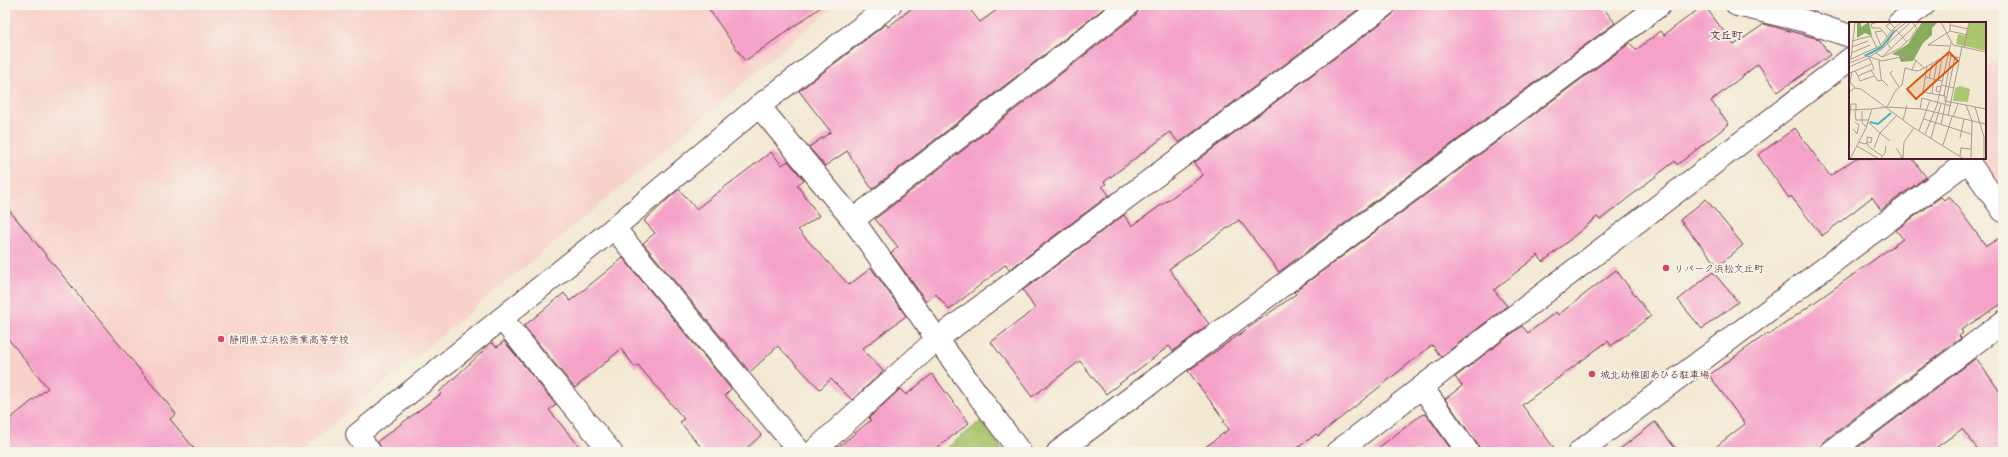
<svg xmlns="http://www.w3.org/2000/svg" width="2008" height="457" font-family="Mali,'Klee One',sans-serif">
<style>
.built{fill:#f7d0ca}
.green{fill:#abc66c;stroke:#7a724c}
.building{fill:#f5a2c9}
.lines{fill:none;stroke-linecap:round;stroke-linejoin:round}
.minor-casing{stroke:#633d44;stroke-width:24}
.tertiary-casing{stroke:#633d44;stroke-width:24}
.minor{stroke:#fff;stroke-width:22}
.tertiary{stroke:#fff;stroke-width:22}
.poi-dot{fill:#d1495b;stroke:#f7f3e8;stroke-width:1.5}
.labels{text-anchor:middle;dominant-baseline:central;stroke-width:3.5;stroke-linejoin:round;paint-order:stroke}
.poi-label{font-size:10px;fill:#4a1f2b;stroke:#f7f3e8;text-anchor:start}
.neighbourhood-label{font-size:11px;font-weight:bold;fill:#4a1f2b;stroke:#f7f3e8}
.inset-river{fill:none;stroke:#43b0c1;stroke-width:2}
.inset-road{fill:none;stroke:#af9890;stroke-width:1}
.view{fill:#e0560e;fill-opacity:0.15;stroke:#e0560e;stroke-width:2}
.inset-edge{fill:none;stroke:#4a1f2b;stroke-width:2}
</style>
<rect width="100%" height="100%" fill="#f7f3e8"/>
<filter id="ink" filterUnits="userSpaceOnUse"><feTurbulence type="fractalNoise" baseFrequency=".025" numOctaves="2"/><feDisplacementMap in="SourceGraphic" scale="8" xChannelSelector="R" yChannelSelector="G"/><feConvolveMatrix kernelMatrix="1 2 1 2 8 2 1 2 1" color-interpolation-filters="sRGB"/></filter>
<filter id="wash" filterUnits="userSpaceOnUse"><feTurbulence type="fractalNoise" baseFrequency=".012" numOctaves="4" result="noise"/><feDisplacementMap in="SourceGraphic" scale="16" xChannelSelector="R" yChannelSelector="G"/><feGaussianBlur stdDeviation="0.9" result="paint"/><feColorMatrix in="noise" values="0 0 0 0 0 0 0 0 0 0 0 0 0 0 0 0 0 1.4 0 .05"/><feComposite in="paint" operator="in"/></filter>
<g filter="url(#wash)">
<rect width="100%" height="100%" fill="#f2e9d3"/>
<g class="built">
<path d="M5,5H836L575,225L300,452H5Z"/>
<path d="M2003,54V196L1976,158H1985V68Z"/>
</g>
<path class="green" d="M981,421L1004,452H942Z"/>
<g id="blocks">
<g class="building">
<path d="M706,5H824L745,61Z"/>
<path d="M916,5H966L980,22L1004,5H1108L872,189L847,151L825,166L809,147L831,132L799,91L886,24L888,27Z"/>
<path d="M1140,5H1364L1179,143L1170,132L1104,182L1106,184L1102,186L1109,195L1009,270L1006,264L949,310L936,294L926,301L891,253L898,247L875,219L1136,15Z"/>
<path d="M1397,5H1601L1615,23L1279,272L1239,220L1169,269L1209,324L1173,351L1169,346L1106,394L1080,361L1032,397L991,342L1035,309L1023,290L1124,215L1132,226L1203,175L1194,163L1392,15Z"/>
<path d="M1704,5L1734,45L1764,24L1819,39L1830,55L1778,92L1758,64L1711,101L1729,124L1677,165L1675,161L1600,220L1597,217L1543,262L1538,255L1494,290L1507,306L1441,357L1432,345L1318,436L1316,434L1292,452H1199L1229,429L1223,422L1225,421L1188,371L1296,294L1294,292L1630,43L1636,50L1661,31L1664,35Z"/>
<path d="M1795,128L1830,176L1856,158H1912L1926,177L1881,210L1872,197L1822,236L1791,196L1789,198L1758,155Z"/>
<path d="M771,152L782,165L788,161L804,180L797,185L819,216L798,230L849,285L871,268L906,316L862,349L883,371L852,400L831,379L820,389L778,346L750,372L643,243L655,233L644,221L679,189L696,209Z"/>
<path d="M1949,196L1986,246L2003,236V303L1961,330L1963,333L1959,336L1961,338L1823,442L1819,452H1709L1745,424L1709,375L1768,333L1769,335L1903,239L1896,230L1941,197L1944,200Z"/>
<path d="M1706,199L1743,245L1718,266L1680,220Z"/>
<path d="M5,205L176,414L170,419L197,452H5V423L48,388L5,335Z"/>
<path d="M623,258L731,389L725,395L761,435L743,452H705L680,422L684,419L638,365L635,367L621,349L575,388L524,326L564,293L570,301Z"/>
<path d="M1616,270L1651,316L1611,346L1608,341L1522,405L1557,452H1480L1478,445L1445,399L1462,386L1455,377L1522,326L1528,333L1556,312L1558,315Z"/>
<path d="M1713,272L1738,302L1702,329L1678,300Z"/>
<path d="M504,341L556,405L549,410L584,452H382L378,441L441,394L439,392L492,343L497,347Z"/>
<path d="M1976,358L2003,396V452H1980L1962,429L1930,452H1852Z"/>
<path d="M932,374L969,423L932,452H832L871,420L869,418L900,389L906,395Z"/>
<path d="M1426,414L1453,452H1373L1421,415Z"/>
<path d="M1655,422L1678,452H1616Z"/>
</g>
</g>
</g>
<g filter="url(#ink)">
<use href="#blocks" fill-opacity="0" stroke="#633d44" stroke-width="1"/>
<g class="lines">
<defs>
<g id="minor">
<path d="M1737,5L1805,21L1850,36"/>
<path d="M759,106L853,220L937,339L1020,452"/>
<path d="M1966,158L2003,211"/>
<path d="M853,220L1128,5"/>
<path d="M614,228L800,452"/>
<path d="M502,319L611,452"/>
<path d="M1422,387L1468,452"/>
<path d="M370,452L357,435L614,228L759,106L890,5"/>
<path d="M813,452L937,339L1385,5"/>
<path d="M1058,452L1660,5"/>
<path d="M1579,452L1968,161"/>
<path d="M1831,452L2003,322"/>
</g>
<g id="tertiary">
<path d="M1899,23L1924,5"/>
<path d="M1337,452L1850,59"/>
</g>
</defs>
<use href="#minor" class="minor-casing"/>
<use href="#tertiary" class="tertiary-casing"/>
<use href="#minor" class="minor"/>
<use href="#tertiary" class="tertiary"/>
</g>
</g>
<g class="poi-dot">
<circle cx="1666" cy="268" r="4"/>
<circle cx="221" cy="339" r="4"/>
<circle cx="1592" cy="374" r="4"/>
</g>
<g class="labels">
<g class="poi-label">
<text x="1674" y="268">リパーク浜松文丘町</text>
<text x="229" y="339">静岡県立浜松商業高等学校</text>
<text x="1600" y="374">城北幼稚園あひる駐車場</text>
</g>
<g class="neighbourhood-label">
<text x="1726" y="34">文丘町</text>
</g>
</g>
<g transform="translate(1849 22)">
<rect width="137" height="137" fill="#f2e9d3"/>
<path d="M121,0H137V29L107,22L109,12L116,14ZM111,64L121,67L119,80L104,79L106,66Z" fill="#abc66c"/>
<path d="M8,0H12V5L20,0L23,14L16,11L8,16ZM73,0H89L83,6V13L74,21L64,39L52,40L50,34L43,32L59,22Z" fill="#88ab60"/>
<path class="inset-river" d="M16,34L33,25L46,8M21,100L29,102L42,91"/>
<path class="inset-road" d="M29,0L22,2L23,6H31L38,14M58,0L47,8L58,20M92,0L104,23L137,30M101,3L119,7M42,9L37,4L41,1L46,6M101,9L118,13M98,11L101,9V0M3,19L22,14L28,26M79,23L98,11M79,23L100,24M32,24L26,10L33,9M3,25L19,19M115,25L120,0M42,27L38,21L47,8M2,31L21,23M27,31L33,35L70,0M15,33L33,39L61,33L75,46L98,33L111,36M34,35L51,26L62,16L68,6L63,0M2,37L6,0M0,38L31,24L44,7L53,0M30,38L32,57L39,64M0,41L18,34M78,44L74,70L96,74V79L137,87M0,45L20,36M22,48L29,59L33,58M63,48L69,49L75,46M6,49L22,42M44,49L41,51L50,65M3,50L1,60L6,66M0,51L6,49L9,54L25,47L20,35L33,27L62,0M9,54L11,59L25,54M76,55L93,59M80,56L83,42M89,58L93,36M92,63L105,66M0,70L6,66L12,67L62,104L115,137M91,70L87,69L88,64L92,65M83,71L88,39M95,74L102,34M117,83L123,99L122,137M38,85L72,87L137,102M126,85L135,115V137M71,87L73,76L102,84M0,88L23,87M6,89L7,98H20M13,89V100L17,105M99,94L113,25M104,95L109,82M75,97L122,112M54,98L58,83M19,100L31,111M0,101L2,82H7V89M92,103L106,35M4,107L8,112L10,103L6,100M70,109L81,78M31,111L41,119M76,112L88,83L102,20M82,116L92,82M111,116L115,97M10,120L16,122L17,121H18L19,120L22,121L23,116L18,115V121L19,124L33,134M94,123L103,95M8,124L30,137M25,126L31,111L48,93M47,126L53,135L50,137M111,134L112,126L122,127M1,137L17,106L23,87L38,85L47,68L53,63L56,46L63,48L67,38M31,137L36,131L37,124M54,137L55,120L65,106"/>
<path class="view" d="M100,30L109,39L67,77L58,67Z"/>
<rect width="137" height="137" class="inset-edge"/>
</g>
<rect width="2008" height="457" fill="none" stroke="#f7f3e8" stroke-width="20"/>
</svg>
